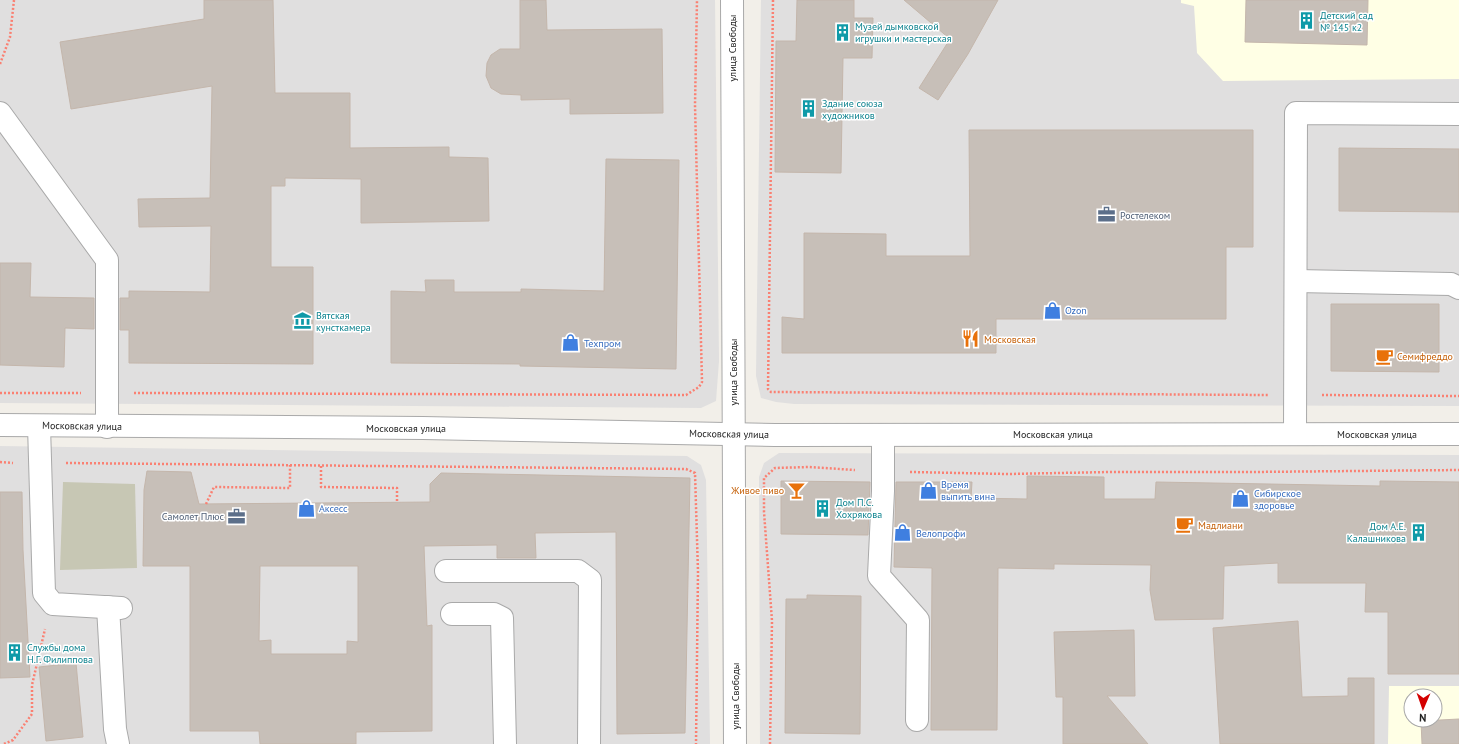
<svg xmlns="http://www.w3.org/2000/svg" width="1459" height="744" font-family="'PT Sans',sans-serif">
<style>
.residential{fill:#e0dfdf;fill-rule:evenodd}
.education{fill:#ffffe5;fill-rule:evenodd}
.construction{fill:#c7c7b4}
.building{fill:#c7bfb8;stroke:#c4b6ab;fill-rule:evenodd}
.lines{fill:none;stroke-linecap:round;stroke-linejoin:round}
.minor-casing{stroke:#a9a9a9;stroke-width:24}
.path{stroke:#fa8072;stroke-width:2.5;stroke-dasharray:2 2;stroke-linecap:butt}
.minor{stroke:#fff;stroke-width:22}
.labels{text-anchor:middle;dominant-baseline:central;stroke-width:3;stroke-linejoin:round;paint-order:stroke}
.culture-label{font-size:10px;fill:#0d838f;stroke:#fff;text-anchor:start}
.street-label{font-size:10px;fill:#222;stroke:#fff}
.service-label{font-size:10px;fill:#4e5e75;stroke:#fff;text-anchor:start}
.shop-label{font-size:10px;fill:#366cbe;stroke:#fff;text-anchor:start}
.food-label{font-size:10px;fill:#c56008;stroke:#fff;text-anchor:start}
</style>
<rect width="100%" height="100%" fill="#f2efe9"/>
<g class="residential">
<path d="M0,0H715L719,361L716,401L701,408L0,403Z"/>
<path d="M761,0H1459V406L794,404L776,402L761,398L756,376Z"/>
<path d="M0,446L687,456L701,465L706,480L710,744H0Z"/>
<path d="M779,453L1459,455V744H760L759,477L764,463ZM1411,696H1435V720H1411Z"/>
</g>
<g class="education">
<path d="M1181,0H1459V79L1223,81L1197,53L1194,6L1181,3Z"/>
<path d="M1389,686H1459V744H1388ZM1411,696H1435V720H1411Z"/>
</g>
<path class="construction" d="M63,482L135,484L137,568L60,570Z"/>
<g class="building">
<path d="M204,0H273L275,93H350V148L449,147V157L488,158L489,221L361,223V179L285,178V186H271V267H313V364L129,363V330H120V298H129V291L210,292L211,226L139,227L138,199L210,198L212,86L71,109L60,42L204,19Z"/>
<path d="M520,0H546L547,30L662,29L663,113L570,114V99L521,100V95L501,94L491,88L486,76L487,63L491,55L500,49H520Z"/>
<path d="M797,0H854V18H873L872,58H843L841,173L775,172L776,41H796Z"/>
<path d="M904,0H998L968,54L938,100L919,88L950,39Z"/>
<path d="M1246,0H1368L1367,45L1245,42Z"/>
<path d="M969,130H1253V247H1226V319H996V353H782V317L804,319V233L886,234V256H970Z"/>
<path d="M1339,148L1459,149V212L1339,211Z"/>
<path d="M606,159L679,160L676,369L520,366V364L391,363V291L426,292L425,280H454V292H521V289L604,291Z"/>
<path d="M0,263H31L30,297L94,298V329L65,328L64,367L0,365Z"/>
<path d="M1331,304H1439V372L1331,371Z"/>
<path d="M147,471L191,472L199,504L430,502V484L441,473L690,478L685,733L617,734L616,532L535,533L536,558H497V545L424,546L427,626L432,625V731L356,732V744H260L259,731H190V566H143L144,490ZM260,566H358V642L347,641V654H271V640L259,641Z"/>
<path d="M1027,476L1104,477V499H1155L1156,482L1380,486V481L1459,482V674H1388V612H1365L1366,583H1278V563L1224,566L1223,619L1155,620L1150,590L1151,565L1054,564V569L998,568L997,730H931L932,568L894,567L896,482H972L971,498L1027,499Z"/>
<path d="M781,481L870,482L868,535L781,534Z"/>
<path d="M0,492H22L23,550L30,677L0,678Z"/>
<path d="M807,595L861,596L860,734L785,733L786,599H807Z"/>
<path d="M1298,621L1302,697L1348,696V678H1374V744H1220L1213,628Z"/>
<path d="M1134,630L1135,696H1107L1148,744H1063V697H1056L1054,632Z"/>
<path d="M76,663L83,737L46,741L39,667Z"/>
<path d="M1459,719V744H1422L1421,721Z"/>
</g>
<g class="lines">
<defs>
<g id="minor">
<path d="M732,0L735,744"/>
<path d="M0,113L107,260V427"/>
<path d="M1296,281L1451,284L1459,288"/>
<path d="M0,425L423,428L775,435L1459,434"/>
<path d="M39,426L44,593L53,604L121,608"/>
<path d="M1295,433L1296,113L1459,114"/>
<path d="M883,435V491L879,576L918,620L917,720"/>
<path d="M446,571H578L590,580L589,744"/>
<path d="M108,607L115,729L118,744"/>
<path d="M452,614H494L502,618L505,744"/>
</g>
</defs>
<use href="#minor" class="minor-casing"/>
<g class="path">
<path d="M773,0L768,389L771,392L1269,395"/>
<path d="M0,64L10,37L14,0"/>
<path d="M0,393H81"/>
<path d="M134,393L686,395L699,387L702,382L695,105L697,0"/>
<path d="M1322,395L1459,396"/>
<path d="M0,462L13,463"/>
<path d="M66,463L686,469L695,473L698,572L696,744"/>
<path d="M321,466V487L397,488V502"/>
<path d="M910,472L1008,474L1110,472H1252L1459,470"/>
<path d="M206,504L214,487L290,488V465"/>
<path d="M4,744L13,740L32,714V685L45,629"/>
<path d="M770,744L772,621L764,512V478L775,468L809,467L855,470"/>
</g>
<use href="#minor" class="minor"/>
</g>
<defs>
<symbol id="building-bare" viewBox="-9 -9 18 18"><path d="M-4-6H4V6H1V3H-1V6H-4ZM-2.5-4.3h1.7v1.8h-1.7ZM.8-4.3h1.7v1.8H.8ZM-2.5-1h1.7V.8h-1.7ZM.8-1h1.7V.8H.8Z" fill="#0f9aa8" stroke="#fff" stroke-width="2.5" paint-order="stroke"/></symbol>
<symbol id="office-bare" viewBox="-9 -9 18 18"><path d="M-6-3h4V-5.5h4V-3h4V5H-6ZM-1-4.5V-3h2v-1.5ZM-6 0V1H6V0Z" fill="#5c6f8a" stroke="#fff" stroke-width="2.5" paint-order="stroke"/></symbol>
<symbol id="shop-bare" viewBox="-9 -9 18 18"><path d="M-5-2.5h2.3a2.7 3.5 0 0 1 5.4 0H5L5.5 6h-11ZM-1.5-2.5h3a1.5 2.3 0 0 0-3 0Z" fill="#3f7fe0" stroke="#fff" stroke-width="2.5" paint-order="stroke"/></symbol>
<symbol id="museum-bare" viewBox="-9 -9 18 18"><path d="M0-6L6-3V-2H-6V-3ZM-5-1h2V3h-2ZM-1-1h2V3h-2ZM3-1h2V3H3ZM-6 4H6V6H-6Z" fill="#0f9aa8" stroke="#fff" stroke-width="2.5" paint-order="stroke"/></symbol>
<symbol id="restaurant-bare" viewBox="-9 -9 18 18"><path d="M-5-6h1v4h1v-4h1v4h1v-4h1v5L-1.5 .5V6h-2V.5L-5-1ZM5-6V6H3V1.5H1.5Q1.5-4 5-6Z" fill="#e8710a" stroke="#fff" stroke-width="2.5" paint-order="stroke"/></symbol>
<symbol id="cafe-bare" viewBox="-9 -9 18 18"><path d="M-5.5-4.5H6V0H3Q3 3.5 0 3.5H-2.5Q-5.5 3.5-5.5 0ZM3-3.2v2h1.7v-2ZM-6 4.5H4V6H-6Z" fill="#e8710a" stroke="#fff" stroke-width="2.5" paint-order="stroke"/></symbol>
<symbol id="bar-bare" viewBox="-9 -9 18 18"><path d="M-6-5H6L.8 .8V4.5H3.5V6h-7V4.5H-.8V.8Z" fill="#e8710a" stroke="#fff" stroke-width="2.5" paint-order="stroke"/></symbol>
</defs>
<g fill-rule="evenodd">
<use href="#building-bare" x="1294" y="8" width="25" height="25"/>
<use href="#building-bare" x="830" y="20" width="25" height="25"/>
<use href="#building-bare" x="796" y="96" width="25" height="25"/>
<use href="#office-bare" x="1094" y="202" width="25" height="25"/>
<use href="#shop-bare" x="1040" y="298" width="25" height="25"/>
<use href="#museum-bare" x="290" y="308" width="25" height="25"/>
<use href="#restaurant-bare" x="958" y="326" width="25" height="25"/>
<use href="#shop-bare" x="558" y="330" width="25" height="25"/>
<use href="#cafe-bare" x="1372" y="344" width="25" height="25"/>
<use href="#bar-bare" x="784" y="478" width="25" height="25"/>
<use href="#shop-bare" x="916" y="478" width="25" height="25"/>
<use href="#shop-bare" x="1228" y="486" width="25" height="25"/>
<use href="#shop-bare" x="294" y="496" width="25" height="25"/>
<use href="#building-bare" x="810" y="496" width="25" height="25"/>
<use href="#office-bare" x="224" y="504" width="25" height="25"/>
<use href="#cafe-bare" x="1172" y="512" width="25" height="25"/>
<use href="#building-bare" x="1406" y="520" width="25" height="25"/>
<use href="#shop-bare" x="890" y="520" width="25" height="25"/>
<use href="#building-bare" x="2" y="640" width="25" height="25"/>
</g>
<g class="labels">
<g class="culture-label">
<text x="1320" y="15">Детский сад<tspan x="1320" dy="12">№ 145 к2</tspan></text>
<text x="855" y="26">Музей дымковской<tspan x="855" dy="12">игрушки и мастерская</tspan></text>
<text x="822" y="103">Здание союза<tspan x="822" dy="12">художников</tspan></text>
<text x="316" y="315">Вятская<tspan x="316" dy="12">кунсткамера</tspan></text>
<text x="836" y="502">Дом П.С.<tspan x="836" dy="12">Хохрякова</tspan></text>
<text x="1406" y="526" text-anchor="end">Дом А.Е.<tspan x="1406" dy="12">Калашникова</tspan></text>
<text x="27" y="647">Службы дома<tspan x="27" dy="12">Н.Г. Филиппова</tspan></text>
</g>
<g class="street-label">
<text transform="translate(732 48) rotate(-90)">улица Свободы</text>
<text transform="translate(733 372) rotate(-90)">улица Свободы</text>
<text transform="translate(82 426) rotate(1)">Московская улица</text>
<text x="406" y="428">Московская улица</text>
<text transform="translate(729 434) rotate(1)">Московская улица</text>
<text x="1053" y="434">Московская улица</text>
<text x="1377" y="434">Московская улица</text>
<text transform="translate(735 696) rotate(-90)">улица Свободы</text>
</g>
<g class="service-label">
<text x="1120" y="215">Ростелеком</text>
<text x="224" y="516" text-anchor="end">Самолет Плюс</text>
</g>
<g class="shop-label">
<text x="1065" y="310">Ozon</text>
<text x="584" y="343">Техпром</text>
<text x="941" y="484">Время<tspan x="941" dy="12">выпить вина</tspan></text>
<text x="1254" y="493">Сибирское<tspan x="1254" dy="12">здоровье</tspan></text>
<text x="319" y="508">Аксесс</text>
<text x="916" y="533">Велопрофи</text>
</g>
<g class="food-label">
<text x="984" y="339">Московская</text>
<text x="1397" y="356">Семифреддо</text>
<text x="784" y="490" text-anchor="end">Живое пиво</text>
<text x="1198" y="525">Мадлиани</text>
</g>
</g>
<g transform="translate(1423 708) rotate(182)"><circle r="19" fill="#ffffff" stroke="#a7a7a7"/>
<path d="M0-3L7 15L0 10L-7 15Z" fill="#d40000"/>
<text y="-6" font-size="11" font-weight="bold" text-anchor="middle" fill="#222222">N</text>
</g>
</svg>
